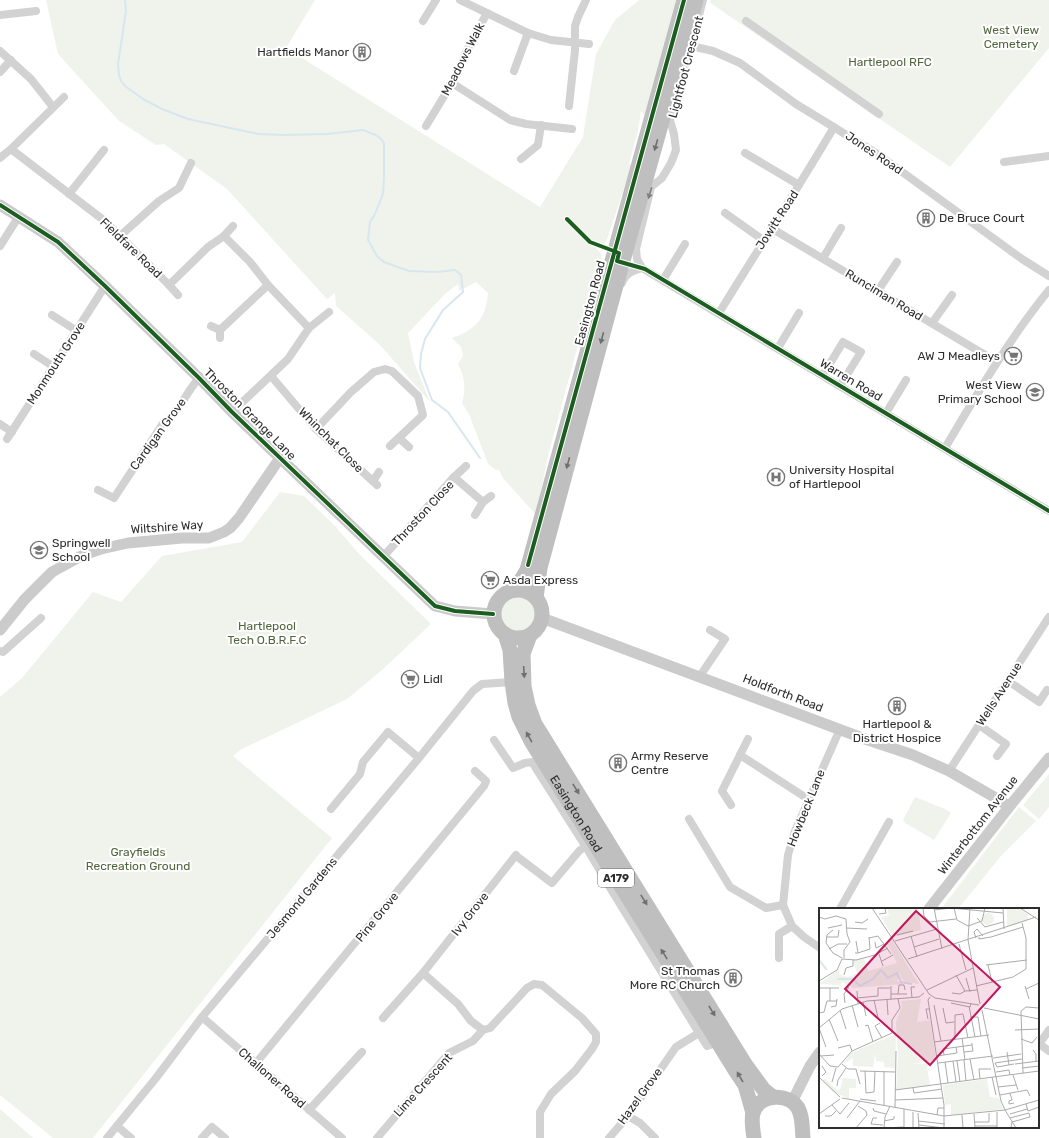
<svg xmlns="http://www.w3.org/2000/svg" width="1049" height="1138" font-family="Rubik,sans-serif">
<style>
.green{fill:#f0f3eb}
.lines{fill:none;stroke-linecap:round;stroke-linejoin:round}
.stream{stroke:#d8e6f0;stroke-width:2}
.street{stroke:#d2d2d2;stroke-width:8}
.secondary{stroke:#cbcbcb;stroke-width:11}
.highway{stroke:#bfbfbf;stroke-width:15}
.cycleway-casing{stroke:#fff;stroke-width:6}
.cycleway{stroke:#1b5e20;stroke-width:4}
.oneway{fill:#6f6f6f}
.oneway2{fill:#808080}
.labels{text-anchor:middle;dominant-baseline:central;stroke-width:4;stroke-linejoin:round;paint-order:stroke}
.shield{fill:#fff;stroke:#6c6c6c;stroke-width:1}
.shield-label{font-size:11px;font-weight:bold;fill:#2d2d2d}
.park-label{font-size:12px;fill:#50663c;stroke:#fff}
.poi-label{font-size:12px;fill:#2d2d2d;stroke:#fff;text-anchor:start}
.street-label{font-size:12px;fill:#2d2d2d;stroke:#fff}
.inset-river{fill:none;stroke:#d8e6f0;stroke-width:2}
.inset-road{fill:none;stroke:#ababab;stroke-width:1}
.view{fill:#c2185b;fill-opacity:0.15;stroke:#c2185b;stroke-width:2}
.inset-edge{fill:none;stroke:#2d2d2d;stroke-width:2}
</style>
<rect width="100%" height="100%" fill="#fff"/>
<g class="green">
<path d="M46,0H315L286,48L540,207L583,137L596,54L615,20L639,0H678L645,116L641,111L638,131L629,164L632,165L605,245L592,241L585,233L580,235C586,243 598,246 602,256L548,456L536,515L503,478L499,470H496L488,464L469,414L462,403C466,389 465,377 458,364L463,356L461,347L452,338C476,330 486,318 488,293L476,282L459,291L458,284L445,294L408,333L414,362L430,402L380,345L336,306L335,293L327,299L227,189L164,144L156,145L119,121L58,54Z"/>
<path d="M711,0H1049V48L950,167L709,2Z"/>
<path d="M280,492L304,496L335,526L360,555L431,624L382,670L347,699L240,750L233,756L332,838L93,1138H53L0,1095V697L22,678L93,592L121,602L162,556L242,542Z"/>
<circle cx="519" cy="614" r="18"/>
<path d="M1049,774V807L1039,819L1023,805Z"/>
<path d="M915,797L945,809L951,813L934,840L905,823L903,820Z"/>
<path d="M1019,807L1036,821L1001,856L958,909H941Z"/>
<path d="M0,1109L33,1138H0Z"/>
</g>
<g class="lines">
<path class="stream" d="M125,0L126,11L118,64L119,75L121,81L125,86L143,99L162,109L188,119L258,134L285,135L327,134L363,130L376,135L381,139L384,143V178L383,194L375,214L370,222L368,240L377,256L384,262L409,271L437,272L455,270L461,275L463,292L443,310L425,339L421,354L420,368L432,400L448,412L480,458"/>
<g class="street">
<path d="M460,0L528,33L551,40L589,44"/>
<path d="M0,15L36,11"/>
<path d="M423,21L436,0"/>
<path d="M746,21L879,114"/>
<path d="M691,46L713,51L740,63L796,104L876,153L956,211L1022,259L1049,276"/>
<path d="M0,51L31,79L53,107"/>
<path d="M514,71L528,33"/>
<path d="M0,72L11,60"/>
<path d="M452,83L510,120L526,124L572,129"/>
<path d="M679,90L703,0"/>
<path d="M569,106L575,50V26L578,17L586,0"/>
<path d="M672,111L670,120L674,134L676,150L671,163L662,178L651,187L636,249L637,259L642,268L1049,511"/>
<path d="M426,126L458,73L465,54L487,13"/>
<path d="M11,149L106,222L169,285L208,247L224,236L250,262L268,285L309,328"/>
<path d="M745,153L799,185"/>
<path d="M0,158L11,149L64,97"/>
<path d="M521,159L538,145L541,125"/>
<path d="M1004,162L1049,156"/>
<path d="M69,194L104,150"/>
<path d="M725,213L763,240"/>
<path d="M771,228L997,362"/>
<path d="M120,236L159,201L179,188L191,163"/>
<path d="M224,236L233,226"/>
<path d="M0,246L19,216"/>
<path d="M823,258L841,228"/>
<path d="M663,280L685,244"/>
<path d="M622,283C626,273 632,271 642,268"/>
<path d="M169,285L178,295"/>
<path d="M877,292L897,262"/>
<path d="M719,313C757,251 797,190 834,127"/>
<path d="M52,315L77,331"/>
<path d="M932,323L952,295"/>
<path d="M211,326L220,330V338"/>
<path d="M220,330L268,285"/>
<path d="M778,348L799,313"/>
<path d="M34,354L54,367"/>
<path d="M823,375L843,342L861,352L840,386"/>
<path d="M271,376L316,429L377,485"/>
<path d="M232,412L288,359L309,328L329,312"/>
<path d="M886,413L906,380"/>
<path d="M0,424L12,432"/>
<path d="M316,429L351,392L374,372L385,369L392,371L418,396L423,415L390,446"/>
<path d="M399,438L409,447"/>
<path d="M7,439L105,286"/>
<path d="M945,448C977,394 1009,339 1049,290"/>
<path d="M454,477L466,466"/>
<path d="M373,481L379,472"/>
<path d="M98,490L114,498L164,422C178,414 187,391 199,378"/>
<path d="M475,515L483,502L491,496"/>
<path d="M383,557L454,477L483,502"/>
<path d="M0,651L3,652L41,618"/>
<path d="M700,676L725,639L710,630"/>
<path d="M1008,681L1039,702L1047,690"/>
<path d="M979,725L1006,744L997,756"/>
<path d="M494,740L513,768L525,763L532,762L586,847L612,891L707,1046L720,1041"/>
<path d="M740,755L808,799"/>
<path d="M949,771L1049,617"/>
<path d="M731,805L722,791L748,739"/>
<path d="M331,809L360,774L363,762L388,732L419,758"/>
<path d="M689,819L730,887L766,908L783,905"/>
<path d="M519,858L552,883L580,850L586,847"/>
<path d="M840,909L889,822"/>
<path d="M820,948L804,937L792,926L783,905L788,855L795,831L840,729"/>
<path d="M779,958V934L792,926"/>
<path d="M202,1017L342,1138"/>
<path d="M383,1018L423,973"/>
<path d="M483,1030L471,1021L458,1004L423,973L516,855"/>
<path d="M1038,1043L1049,1051"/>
<path d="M1039,1044L1049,1030"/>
<path d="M256,1063L484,786L486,781L475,771"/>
<path d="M309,1110L362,1052"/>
<path d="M628,1116L640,1123L655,1138"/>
<path d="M117,1126L131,1138"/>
<path d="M107,1138L156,1078L202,1017L419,758L473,691L482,684L512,682"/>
<path d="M202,1138L212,1127L225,1138"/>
<path d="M377,1138L449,1053L473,1041L483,1030L490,1028L527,988L534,984L542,985L582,1018L596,1034V1042L592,1049L575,1071L551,1094L540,1112V1138"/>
<path d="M609,1138L628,1116L676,1047L699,1033"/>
</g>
<g class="secondary">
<path d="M0,205L58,242L105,286L199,378L232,412L435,606L455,611L493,614"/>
<path d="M542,618L865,739L913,755L949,771L1001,801L1009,807"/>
<path d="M0,630L25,599L52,572L83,555L101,549L128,543L182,538H209L224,532L230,528L239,518L280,458"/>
<path d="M929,909L1009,807L1049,758"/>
<path d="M792,1102L810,1066L820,1052"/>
</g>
<g class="highway">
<circle cx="518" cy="614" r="24"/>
<path d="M513,590L521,580L527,570L684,0"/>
<path d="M536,598L540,568L612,300L696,0"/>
<path id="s1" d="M505,634L510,650L512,682L515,703L519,717L531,741L735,1070L745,1085L753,1113"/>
<path d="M530,635L523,654L524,686L528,705L535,724L745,1064L764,1090L773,1097"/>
<path d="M754,1138C753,1131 751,1120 753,1113C759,1094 788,1092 798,1108C803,1117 802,1128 803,1138"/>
</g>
<defs>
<g id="cycleway">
<path d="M0,205L58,242L105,286L199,378L232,412L435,606L455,611L493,614"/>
<path d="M567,219L590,242L619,253L617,261L645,269L1049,511"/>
<path d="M528,565L684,0"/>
</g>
</defs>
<use href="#cycleway" class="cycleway-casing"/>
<use href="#cycleway" class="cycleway"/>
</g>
<defs><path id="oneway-solid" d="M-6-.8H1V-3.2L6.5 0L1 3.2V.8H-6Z"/></defs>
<g class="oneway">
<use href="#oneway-solid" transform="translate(656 145) rotate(106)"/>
<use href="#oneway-solid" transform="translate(602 338) rotate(105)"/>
<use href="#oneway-solid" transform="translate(568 463) rotate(105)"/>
<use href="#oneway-solid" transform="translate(524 672) rotate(87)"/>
<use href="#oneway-solid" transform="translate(529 737) rotate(-119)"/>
<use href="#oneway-solid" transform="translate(576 789) rotate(58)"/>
<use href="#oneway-solid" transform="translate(644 900) rotate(58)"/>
<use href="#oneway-solid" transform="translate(664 954) rotate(-122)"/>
<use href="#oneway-solid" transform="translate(712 1011) rotate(58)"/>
<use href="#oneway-solid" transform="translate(740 1077) rotate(-120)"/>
</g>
<use class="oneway2" href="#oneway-solid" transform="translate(650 193) rotate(107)"/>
<defs>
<symbol id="building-ring" viewBox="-11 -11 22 22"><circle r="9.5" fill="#fff" stroke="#767676" stroke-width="1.5"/><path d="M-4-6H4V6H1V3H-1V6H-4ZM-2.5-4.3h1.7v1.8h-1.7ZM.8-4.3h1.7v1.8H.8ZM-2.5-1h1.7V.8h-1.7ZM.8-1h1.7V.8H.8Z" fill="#767676"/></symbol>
<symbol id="supermarket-ring" viewBox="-11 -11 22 22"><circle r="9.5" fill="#fff" stroke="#767676" stroke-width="1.5"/><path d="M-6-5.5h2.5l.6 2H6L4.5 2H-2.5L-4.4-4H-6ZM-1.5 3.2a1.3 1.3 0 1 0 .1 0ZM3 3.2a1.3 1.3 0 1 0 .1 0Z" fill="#767676"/></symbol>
<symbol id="school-ring" viewBox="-11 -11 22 22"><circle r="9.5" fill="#fff" stroke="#767676" stroke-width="1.5"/><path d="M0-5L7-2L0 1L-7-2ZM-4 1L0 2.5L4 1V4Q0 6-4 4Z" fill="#767676"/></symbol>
<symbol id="hospital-ring" viewBox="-11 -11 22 22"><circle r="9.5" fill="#fff" stroke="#767676" stroke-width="1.5"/><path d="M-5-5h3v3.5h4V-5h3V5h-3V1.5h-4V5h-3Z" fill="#767676"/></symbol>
</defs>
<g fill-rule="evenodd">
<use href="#building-ring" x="352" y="42" width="20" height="20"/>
<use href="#building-ring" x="916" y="208" width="20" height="20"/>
<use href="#supermarket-ring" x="1003" y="346" width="20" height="20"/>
<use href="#school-ring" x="1025" y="382" width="20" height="20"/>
<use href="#hospital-ring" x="766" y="467" width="20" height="20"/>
<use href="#school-ring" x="29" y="540" width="20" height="20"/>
<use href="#supermarket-ring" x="480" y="570" width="20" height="20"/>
<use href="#supermarket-ring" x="400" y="669" width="20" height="20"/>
<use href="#building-ring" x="887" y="696" width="20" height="20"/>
<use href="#building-ring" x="608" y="753" width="20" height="20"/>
<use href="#building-ring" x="723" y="968" width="20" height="20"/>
</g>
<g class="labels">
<rect class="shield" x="598" y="869" width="36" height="18" rx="3"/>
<g class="shield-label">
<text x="616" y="878">A179</text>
</g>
<g class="park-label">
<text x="1011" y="30">West View<tspan x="1011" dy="14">Cemetery</tspan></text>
<text x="890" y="62">Hartlepool RFC</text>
<text x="267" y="626">Hartlepool<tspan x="267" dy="14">Tech O.B.R.F.C</tspan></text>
<text x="138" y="852">Grayfields<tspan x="138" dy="14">Recreation Ground</tspan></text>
</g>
<g class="poi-label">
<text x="349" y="52" text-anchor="end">Hartfields Manor</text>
<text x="939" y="218">De Bruce Court</text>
<text x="1000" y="356" text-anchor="end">AW J Meadleys</text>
<text x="1022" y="385" text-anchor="end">West View<tspan x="1022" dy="14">Primary School</tspan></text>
<text x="789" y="470">University Hospital<tspan x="789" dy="14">of Hartlepool</tspan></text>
<text x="52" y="543">Springwell<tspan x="52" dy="14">School</tspan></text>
<text x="503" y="580">Asda Express</text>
<text x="423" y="679">Lidl</text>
<text x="897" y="724" text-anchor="middle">Hartlepool &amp;<tspan x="897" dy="14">District Hospice</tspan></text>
<text x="631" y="756">Army Reserve<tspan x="631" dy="14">Centre</tspan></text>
<text x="720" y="971" text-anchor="end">St Thomas<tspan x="720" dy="14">More RC Church</tspan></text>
</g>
<g class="street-label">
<text transform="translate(463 59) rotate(-63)">Meadows Walk</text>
<text transform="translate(686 67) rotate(-75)">Lightfoot Crescent</text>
<text transform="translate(874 153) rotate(34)">Jones Road</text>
<text transform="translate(777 220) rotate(-57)">Jowitt Road</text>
<text transform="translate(131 248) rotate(44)">Fieldfare Road</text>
<text transform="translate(884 295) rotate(31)">Runciman Road</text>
<text transform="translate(590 303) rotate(-75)">Easington Road</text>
<text transform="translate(56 363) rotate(-57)">Monmouth Grove</text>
<text transform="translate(851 380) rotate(31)">Warren Road</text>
<text transform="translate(250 414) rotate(45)">Throston Grange Lane</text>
<text transform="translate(158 434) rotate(-54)">Cardigan Grove</text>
<text transform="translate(331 440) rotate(45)">Whinchat Close</text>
<text transform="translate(423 513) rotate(-47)">Throston Close</text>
<text transform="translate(167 527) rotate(-4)">Wiltshire Way</text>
<text transform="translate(783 693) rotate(21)">Holdforth Road</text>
<text transform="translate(999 694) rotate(-57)">Wells Avenue</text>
<text transform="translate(806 808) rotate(-68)">Howbeck Lane</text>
<text stroke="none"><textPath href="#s1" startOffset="197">Easington Road</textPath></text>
<text transform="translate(978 825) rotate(-52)">Winterbottom Avenue</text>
<text transform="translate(302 898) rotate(-50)">Jesmond Gardens</text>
<text transform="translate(470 914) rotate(-52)">Ivy Grove</text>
<text transform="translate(377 917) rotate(-51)">Pine Grove</text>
<text transform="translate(272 1078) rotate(41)">Challoner Road</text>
<text transform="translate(423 1085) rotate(-48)">Lime Crescent</text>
<text transform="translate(640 1096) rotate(-54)">Hazel Grove</text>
</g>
</g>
<g transform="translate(819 908)">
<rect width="220" height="220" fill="#fff"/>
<path d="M68,0H99L102,22L74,29L62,9L70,8ZM188,0H199L209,6L208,13L188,19ZM163 11a6 6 0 1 1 12 0a6 6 0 1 1-12 0ZM71,29L100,76L87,74L82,70L81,64L78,73L85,76L34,80L23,74L22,77L0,76L20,61V66L28,69L38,66L34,52L45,50L49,63L78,55L69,37ZM102,91L98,114L111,112L117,152L93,156L113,155L108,159L111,177L77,182L79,149L77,114L83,99L82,93ZM77,126L76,160L65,159V154L57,153L56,145L54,159L34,158V150L24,156L32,145ZM24,170L37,171V180H30V191L13,183L4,172L6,171L18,182H21ZM168,171L171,189L180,190L184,201L132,207V196L126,197L124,177Z" fill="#f0f3eb"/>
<path class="inset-river" d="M0,52L8,62M18,71H34L41,78L54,71L62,62L69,70L78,65L82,74L93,76"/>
<path class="inset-road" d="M53,0L110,86L116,90L160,97M104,0L105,8L111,14L137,11M115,0L123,41M135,0L138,12L149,18M151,0L149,32L161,96M184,0L185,21M201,0L220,12M115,2L132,0L184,5M60,6L67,5L66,0M0,9L6,11L17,8L27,11L28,26L31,34L25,42V50M158,10L166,19L184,14M36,14L43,15L49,11M149,18L163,13L166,0M9,20L23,17M27,20L48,21M14,22L8,27L7,35L14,45L23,50M78,27L94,23M92,28L98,49M7,29H19L20,22M160,29V31L172,29L204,19M50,30L59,28L72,46M157,30L155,24L158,21L164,28M76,33L118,21M56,34L57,40L65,36M140,36L147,62M95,39L120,31M10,41L19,36H28M36,45H39L37,33M39,45L51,41L50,29M60,46L64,58M23,51L37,52L56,47L69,40M89,51L217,9M63,53L74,47M167,57L208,52M169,57L173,74M25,67L27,60L34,58V52M137,67L146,83L158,82M147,70L151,84M0,73L18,62L23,51M72,78V91M157,78L194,69L207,61V30L203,15M206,78L210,91M0,80H20M207,81L220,75M108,82L154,60M38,83L39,96M133,85L141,86L146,83M72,86H88M79,86L80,77H85L86,82M111,89L109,92L125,197V220M38,90L59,88V80H71M93,90L92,79H96M55,92L59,110M68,92L69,107M11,93V80M44,94L47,108M26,95L25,86L30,79M132,95L151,99L152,96M33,97L39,119M115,97L122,133M150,98L156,129M12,99L17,98L18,91M124,100L127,115L135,114M165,100L220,111M21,102L27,121M0,105L5,104L8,93H18M151,109H159L162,128M10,111L19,133M109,111L107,101H111M61,115L56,118L63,130M46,118L49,117L54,134M0,120L23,101L48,93L100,89L105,85M0,120L7,139M196,122L220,121M143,130L146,152M136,131V107L144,106L149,130M202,131L213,135L218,129M115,134L170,127M19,140L31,137L33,143M214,142L217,146V154M145,144L154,143L153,137M188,144L190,157M0,146L11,158L19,159L33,143L73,125V112L81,100L79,91M125,147L124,141L153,137V135M2,148L15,147M118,148L138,145L137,139M174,150L202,146M151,151L155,172M145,152L147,173M134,153L137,174M138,153L141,174M126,154L129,175M119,155L174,148M23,156L29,161H37L41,176M195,156L178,159L176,155L203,151M196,156L220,153M3,158L7,164L3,168M203,160L220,158M41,163L76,164M46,163L47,185L55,184L56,163M177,164L190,162L191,167M204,165L202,103L207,99L220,100M194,167L199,182M0,169L21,189M173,169L177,187M161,171L160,161H172M13,174L17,160M18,178L19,172L27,160M179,179L197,177M94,180L95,185L123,181M76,182L220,163M191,185L193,192L190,193V196L195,195M181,187L208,182L211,188M23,190L125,208L186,202L182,193L163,102M41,191L57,193M76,192L124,190M207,196L209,203L220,199M13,197L21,206L30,195M65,197V163M71,198L66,209L65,220L85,219M76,199L77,143M54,200L55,203L67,206M85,201V219M178,204V220M99,205L100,220M0,206L21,191M155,206L156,220M191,206L208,201M118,207L119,200H125M143,207L144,220M6,208H12L17,203M28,210L41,193M58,210H54L52,216L64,217M191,210L210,205L211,209L193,214L192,220M65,213L75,211V208M99,213L126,216M156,214H170V205M100,217L125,220M156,218H178M37,220L48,207L47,203L39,198M94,220V204M197,220L186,202L220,192"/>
<path class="view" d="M97,3L181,79L111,157L26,81Z"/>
<rect width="220" height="220" class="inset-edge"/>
</g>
</svg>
